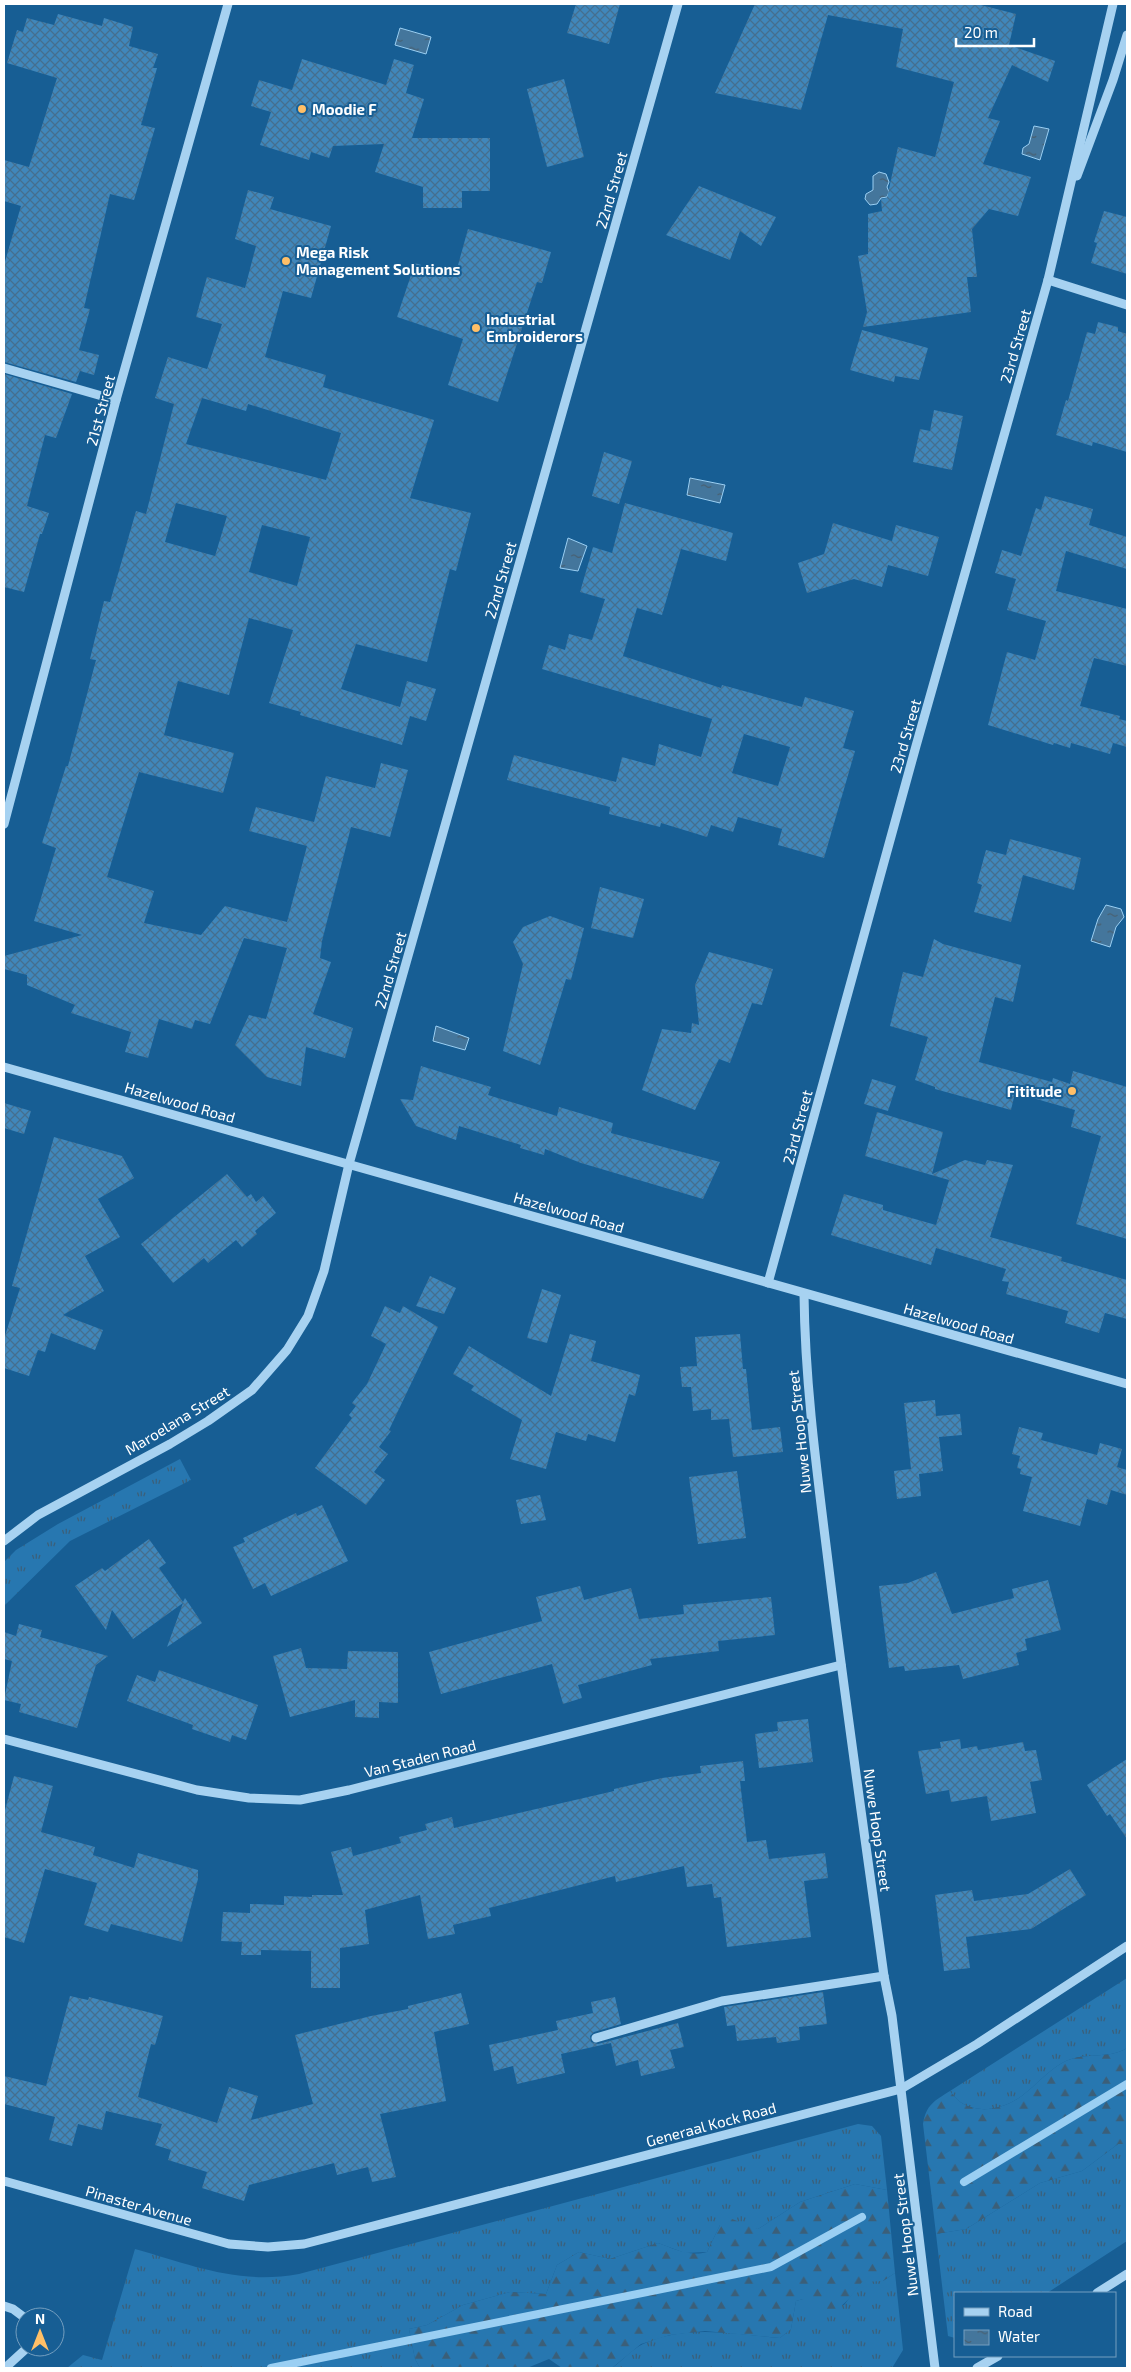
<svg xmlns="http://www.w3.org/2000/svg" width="1131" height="2372" font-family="'Exo 2',sans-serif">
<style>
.grass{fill:url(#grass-tufts)}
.forest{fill:url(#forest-firs)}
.water{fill:url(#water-ripples);stroke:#9acff3}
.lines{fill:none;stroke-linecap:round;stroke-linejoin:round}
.stream{stroke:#9acff3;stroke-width:8}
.building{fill:url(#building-cross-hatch);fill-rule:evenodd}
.minor{stroke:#a7d2f1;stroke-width:9}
.poi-dot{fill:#ffbf67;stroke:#175e94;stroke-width:2}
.labels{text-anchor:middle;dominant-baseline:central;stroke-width:4;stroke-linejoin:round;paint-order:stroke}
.poi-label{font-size:15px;font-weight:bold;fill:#fff;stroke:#175e94;text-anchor:start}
.street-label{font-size:15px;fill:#fff;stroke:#175e94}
</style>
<defs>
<pattern id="grass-tufts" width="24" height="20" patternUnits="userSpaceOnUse" patternTransform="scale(1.25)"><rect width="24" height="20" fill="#2777b0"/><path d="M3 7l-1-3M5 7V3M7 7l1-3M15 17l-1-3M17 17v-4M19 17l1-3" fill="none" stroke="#3b5f79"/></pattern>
<pattern id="forest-firs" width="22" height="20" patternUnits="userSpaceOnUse" patternTransform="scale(1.25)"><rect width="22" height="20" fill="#2777b0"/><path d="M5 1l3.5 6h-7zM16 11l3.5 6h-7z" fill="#3b5f79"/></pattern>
<pattern id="water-ripples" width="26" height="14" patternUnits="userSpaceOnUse" patternTransform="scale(1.25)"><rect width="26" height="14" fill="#44769c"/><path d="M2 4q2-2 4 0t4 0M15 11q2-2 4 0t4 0" fill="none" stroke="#485f70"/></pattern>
<pattern id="building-cross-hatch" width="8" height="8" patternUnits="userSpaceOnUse" patternTransform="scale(1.25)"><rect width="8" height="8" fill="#4087bb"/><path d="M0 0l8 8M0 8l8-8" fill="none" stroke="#456f8f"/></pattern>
</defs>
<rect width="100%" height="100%" fill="#175e94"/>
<g class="grass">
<path d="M180,1459L191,1480L70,1541L4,1606V1562L16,1550L58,1524Z"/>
<path d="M1127,1978V2048C1109,2060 1082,2051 1062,2063C1048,2071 1036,2085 1023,2095C1001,2112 967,2117 950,2091Z"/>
<path d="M858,2124L872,2126L881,2136L887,2190L855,2184L800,2202L758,2229L720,2225L707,2252L685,2253L658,2243L610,2259L579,2252L557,2265L546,2294L510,2292L463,2305L427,2325L409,2329L415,2359L420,2368H67L83,2355L102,2360L135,2249C192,2265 238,2285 299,2274Z"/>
<path d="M1118,2144H1127V2241L1047,2293H955V2338L948,2336L936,2234L966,2229L1040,2183L1082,2171Z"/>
<path d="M895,2273L903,2350L892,2368H612C622,2361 632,2349 643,2344C686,2324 735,2334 780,2338L791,2329L796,2301L803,2299L844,2305L862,2281H883Z"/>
</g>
<g class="forest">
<path d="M1127,2048V2144H1118L1082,2171L1040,2183L966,2229L936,2234L923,2124C926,2105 934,2101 950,2091C967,2117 1001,2112 1023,2095C1036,2085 1048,2071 1062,2063C1082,2051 1109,2060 1127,2048Z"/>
<path d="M855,2184L887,2190L895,2273L883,2281L862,2282C847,2301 843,2311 817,2313L803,2299L796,2301L791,2329L780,2338L705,2331L670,2335L641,2344L612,2368H562L549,2359L527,2368H420L415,2359L409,2329L427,2325L463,2305L510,2292L546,2294L557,2265L579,2252L610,2259L658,2243C675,2249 689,2257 707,2252L720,2225L732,2219L758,2229L800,2202Z"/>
</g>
<g class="water">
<path d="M400,28L431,37L426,54L395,45Z"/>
<path d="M1034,126L1049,129L1040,160L1022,154L1023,148L1029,144Z"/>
<path d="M879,172L886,174L889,182L887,187L889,192L887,197L881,198L877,204L870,205L865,199L866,194L873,190V176Z"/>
<path d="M690,478L725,485L720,503L687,495Z"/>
<path d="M568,538L587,546L578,571L560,568Z"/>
<path d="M1106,905L1121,909L1124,917L1116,927L1110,947L1091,941L1098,919Z"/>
<path d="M436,1026L469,1038L465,1050L433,1041Z"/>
</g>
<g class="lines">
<g class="stream">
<path d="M964,2182L1127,2084"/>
<path d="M271,2368L771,2267L862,2217"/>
</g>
</g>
<g class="building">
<path d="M576,4H620L609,44L567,33Z"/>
<path d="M755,4H977L1016,14L1009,45L1055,61L1048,82L1012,65L988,118L1000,121L983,164L1031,177L1018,216L989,209L972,229L977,277H967L971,312L863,327L867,312L858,256L868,254V214L882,211L881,199L887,198L898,147L935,157L954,82L896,67L903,29L828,15L801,110L715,93Z"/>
<path d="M58,14L102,26L104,18L133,27L129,46L158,54L153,68H157L141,125L155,128L134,200L110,194L84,308L90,309L79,350L99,355L94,375L80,371L76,382L4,362V265L21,206L4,201V160L29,167L57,78L7,63L17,30L23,32L27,18L54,25Z"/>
<path d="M302,59L386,85L394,59L414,65L406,93L424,99L412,138H490V191H462V208H423V187L375,172L384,144L333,146L329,158L311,152L309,160L260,145L271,112L251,106L259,80L292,90Z"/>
<path d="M564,79L584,157L547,167L527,89Z"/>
<path d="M699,186L776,217L761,246L740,231L730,260L666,235Z"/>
<path d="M248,190L274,197L270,209L331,226L311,298L283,291L265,357L326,375L323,387L434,420L410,498L471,513L456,571L450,569L427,662L356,644L341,689L400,707L407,681L436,689L426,721L410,716L402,745L300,715L301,712L269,703L293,630L249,618L229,695L178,681L164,735L234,753L223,793L139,772L107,877L154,891L144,923L201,935L225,906L287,922L307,846L249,831L256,807L314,822L326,776L375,788L381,763L408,770L390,837L351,827L322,941L320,958L331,962L313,1014L353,1028L345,1058L306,1047L301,1086L267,1077L235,1045L249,1015L266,1019L287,948L244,938L210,1024L195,1020L192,1029L159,1019L148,1058L125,1052L131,1032L71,1013L75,1005L27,985V975L4,969V956L82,935L34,921L56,848L42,843L66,766H68L96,660L90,659L104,601L110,602L136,511L146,514L174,404L155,398L168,357L207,369L222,324L196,317L207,277L245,288L256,246L235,239ZM202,398L246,411L248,404L341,433L326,480L186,444ZM176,503L227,516L215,556L165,542ZM262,525L310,537L297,586L249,572Z"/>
<path d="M1104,211L1127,217V274L1091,263L1097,243L1094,242Z"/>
<path d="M468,229L551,252L542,283L537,282L498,402L448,385L463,339L397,317L415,263L455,276Z"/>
<path d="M1098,322L1118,327V331L1127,334V452L1093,442L1092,446L1056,435L1066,400L1068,401L1087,332L1095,334Z"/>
<path d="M862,330L928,348L919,380L895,376L894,382L850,370Z"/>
<path d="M4,374L72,394L56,438L45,435L27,506L49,513L42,534H40L24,592L4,587Z"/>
<path d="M934,410L963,416L952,470L913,462L920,429L930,431Z"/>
<path d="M604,452L632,461L619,504L592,496Z"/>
<path d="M1045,496L1093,509L1089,525L1127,537V569L1066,551L1056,591L1127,609V666L1094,658L1080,706L1120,716L1119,719L1127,721V747L1113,743L1110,754L1071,743L1070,748L1054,743L1053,745L988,725L1007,652L1035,660L1046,621L1007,610L1016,579L995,573L1002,550L1021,556L1036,508L1041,510Z"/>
<path d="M625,503L733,533L726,561L681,549L662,615L637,608L623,656L721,688L722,685L802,707L805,697L854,711L843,748L855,751L824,858L778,845L782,829L738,817L733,832L711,825L707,837L661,823L660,827L609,814L610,807L507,780L514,755L616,782L622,757L655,766L659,744L701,757L712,719L542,669L549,645L565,650L569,634L592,640L605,599L580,592L593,547L612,553ZM744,734L790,747L778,786L732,773Z"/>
<path d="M833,523L892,541L896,525L939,537L928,576L888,565L882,587L854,579L807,593L798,563L824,554Z"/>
<path d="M1010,839L1081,858L1074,890L1023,875L1011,922L974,912L982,885L977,883L986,850L1006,855Z"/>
<path d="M600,887L644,899L633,938L591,928Z"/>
<path d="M550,916L584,928L571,980L566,979L540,1065L503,1051L523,964L513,942L523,927Z"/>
<path d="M934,939L943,944L1021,965L1013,1002L995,997L979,1062L1052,1082L1053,1078L1070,1084L1073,1071L1127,1087V1239L1076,1224L1101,1136L1071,1127L1075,1110L1015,1093L1011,1110L935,1089V1087L915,1080L928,1037L890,1026L903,972L923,977Z"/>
<path d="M709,952L773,969L762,1005L752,1003L730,1063L719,1059L695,1110L642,1090L662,1029L691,1033L692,1023L699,1025L695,985Z"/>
<path d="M421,1066L491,1087L488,1095L557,1116L559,1107L613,1123L611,1133L720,1162L703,1199L581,1163L545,1149L544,1155L520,1148L521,1145L459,1126L456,1140L416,1126L400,1099L413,1100Z"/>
<path d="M872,1079L896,1086L888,1111L864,1104Z"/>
<path d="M4,1103L31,1111L24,1134L4,1128Z"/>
<path d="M877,1112L943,1132L932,1174L965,1160L985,1165L987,1160L1013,1165L990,1237L1062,1257L1061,1261L1127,1280V1319L1105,1313L1099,1333L1065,1323L1068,1311L1006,1294L1009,1282L1002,1281L1006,1269L936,1248L931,1265L831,1235L844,1194L883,1205V1210L936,1225L949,1180L865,1156Z"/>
<path d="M54,1137L122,1156L134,1178L98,1199L120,1237L85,1256L104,1291L63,1315L103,1330L95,1350L51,1333L45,1352L38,1350L29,1376L4,1368V1339L20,1288L12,1286Z"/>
<path d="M227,1174L247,1197L251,1194L256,1202L263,1196L276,1213L255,1231L257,1234L242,1247L236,1240L208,1263L204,1258L173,1283L141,1244Z"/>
<path d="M430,1276L456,1288L444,1314L416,1306Z"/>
<path d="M542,1289L561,1295L547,1343L527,1338Z"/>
<path d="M385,1306L400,1313L403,1306L438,1327L389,1430L391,1431L379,1447L388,1454L374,1472L385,1480L366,1505L315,1468L352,1418L349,1415L356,1406L352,1403L367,1384L386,1344L371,1336Z"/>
<path d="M570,1334L596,1341L591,1361L640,1375L635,1396L629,1394L615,1442L588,1434L586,1441L556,1432L546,1469L510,1459L522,1420L471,1390L474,1386L453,1374L469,1346L551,1396Z"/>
<path d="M740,1334L743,1369H746L752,1430L780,1427L783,1452L733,1457L729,1419L711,1420V1409L693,1411L691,1387H682L680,1367L697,1366L695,1337Z"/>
<path d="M935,1400L936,1416L960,1414L962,1435L939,1437L943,1471L919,1474L921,1496L897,1499L894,1471L911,1469L904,1403Z"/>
<path d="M1019,1427L1043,1433L1041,1440L1097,1455L1100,1443L1122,1449L1117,1467L1127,1470V1495L1111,1490L1107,1505L1087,1499L1080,1526L1023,1511L1032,1477L1020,1474L1021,1469L1017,1468L1020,1456L1012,1454Z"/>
<path d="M737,1471L746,1538L698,1544L689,1477Z"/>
<path d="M540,1495L546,1520L521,1524L516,1500Z"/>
<path d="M322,1505L348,1561L271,1596L265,1583L253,1589L233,1547L245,1542L243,1538L296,1513L297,1516Z"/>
<path d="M149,1539L166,1563L159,1568L183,1602L185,1598L202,1623L167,1647L183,1603L133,1639L112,1610L106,1630L75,1586L102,1568L105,1571Z"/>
<path d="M936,1572L952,1614L1014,1598L1012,1589L1048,1580L1061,1630L1025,1639L1027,1650L1016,1653L1019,1665L963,1679L959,1665L905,1671L904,1666L889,1668L879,1586L908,1583Z"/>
<path d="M580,1586L584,1600L631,1588L639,1619L684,1614L683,1605L771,1597L775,1635L718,1641L719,1651L650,1659L652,1665L578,1685L582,1698L563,1704L552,1664L441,1694L429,1652L542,1621L536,1597Z"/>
<path d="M19,1624L42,1630L40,1637L108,1656L96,1665L77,1728L19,1712L21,1704L4,1700L12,1661L4,1659V1632L16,1636Z"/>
<path d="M301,1648L306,1668L347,1669L348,1651L398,1652V1703L379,1702V1718L355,1717V1700L290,1717L273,1656Z"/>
<path d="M159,1670L258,1705L246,1740L232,1735L230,1742L192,1729L193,1725L127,1701L137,1675L155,1682Z"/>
<path d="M808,1719L813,1762L759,1768L755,1734L778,1731L777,1722Z"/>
<path d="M960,1739L961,1749L977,1746L978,1750L1023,1742L1025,1751L1036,1750L1042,1780L1030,1782L1036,1813L991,1821L987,1796L951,1802L949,1790L926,1794L918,1751L941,1748L940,1742Z"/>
<path d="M1127,1759V1839L1110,1814L1107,1816L1087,1785Z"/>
<path d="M743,1761L745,1781H740L747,1842L766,1840L769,1859L825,1853L828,1878L804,1881L811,1937L727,1947L721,1897L714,1898L712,1884L687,1887L684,1866L616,1882L615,1876L489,1908L491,1916L453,1925L455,1934L428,1939L420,1895L365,1910L369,1944L340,1948V1988H311V1951L261,1950V1955H241L242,1942L221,1941L223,1912L250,1913V1904L284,1905V1896L312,1897V1895H343L331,1852L351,1847L353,1856L401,1843L399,1837L427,1830L425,1824L452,1817L454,1828L614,1791V1789L662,1778L701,1773L700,1766Z"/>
<path d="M14,1776L53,1786L41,1832L95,1847L93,1855L134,1868L138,1853L198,1870V1879L182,1942L111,1924L108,1932L84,1925L97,1883L45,1869L24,1943L4,1937V1814Z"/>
<path d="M1070,1869L1086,1895L1031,1929L966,1937L970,1968L944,1971L935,1895L972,1890L974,1901L1028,1894Z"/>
<path d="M823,1992L827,2024L799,2027L800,2040L777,2043L776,2037L737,2041L735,2025L727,2026L724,2007Z"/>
<path d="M461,1993L469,2024L434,2032L446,2101L380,2114L396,2177L372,2182L368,2167L337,2175L334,2163L249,2185L244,2201L202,2188L207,2172L168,2160L171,2150L155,2145L162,2124L106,2111L102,2130L78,2124L72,2146L49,2140L55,2117L4,2104V2076L46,2086L70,1996L88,2000L89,1997L163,2016L155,2045L151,2044L138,2097L217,2123L229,2087L258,2096L251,2120L313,2104L295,2035L371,2016L408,2009V2006Z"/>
<path d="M615,1997L621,2024L594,2032L590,2036L591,2042L598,2044L678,2023L684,2047L670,2050L675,2068L641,2076L638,2060L616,2066L611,2043L561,2054L565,2073L517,2084L513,2066L494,2071L489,2045L558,2030L556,2021L593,2013L591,2002Z"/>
</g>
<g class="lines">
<g class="minor">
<path d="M1077,176L1113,80L1127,35"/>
<path d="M1048,280L1127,305"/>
<path d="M4,368L116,400"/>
<path d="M4,824L116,400L228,4"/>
<path d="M4,1067L1127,1384"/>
<path d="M768,1283L916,746L1048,280L1113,4"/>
<path d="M804,1294C805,1384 817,1472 828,1561C845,1700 865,1838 884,1976L892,2016L935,2368"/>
<path d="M4,1541L38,1515L170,1444L208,1421L252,1390L287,1350L308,1316L324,1271L349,1164L678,4"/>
<path d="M4,1739L197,1790L249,1798L300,1800L349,1790L841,1665"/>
<path d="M596,2038L722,2001L884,1976"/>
<path d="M4,2181L229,2244L268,2247L304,2244L901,2089L977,2044L1127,1946"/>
<path d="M1097,2293L1127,2274"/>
<path d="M4,2306L13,2309L25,2318"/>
<path d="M5,2368L28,2347"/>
<path d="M977,2368L998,2356"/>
</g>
</g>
<g class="poi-dot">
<circle cx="302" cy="109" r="5"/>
<circle cx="286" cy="261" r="5"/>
<circle cx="476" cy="328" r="5"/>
<circle cx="1072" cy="1091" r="5"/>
</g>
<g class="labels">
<g class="poi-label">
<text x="312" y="109">Moodie F</text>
<text x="296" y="252">Mega Risk<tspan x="296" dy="17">Management Solutions</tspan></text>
<text x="486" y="319">Industrial<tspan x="486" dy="17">Embroiderors</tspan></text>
<text x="1062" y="1091" text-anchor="end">Fititude</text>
</g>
<g class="street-label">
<text transform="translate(611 190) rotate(-74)">22nd Street</text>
<text transform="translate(1015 346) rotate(-74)">23rd Street</text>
<text transform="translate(100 410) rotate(-75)">21st Street</text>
<text transform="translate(500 580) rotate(-74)">22nd Street</text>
<text transform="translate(905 736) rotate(-74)">23rd Street</text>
<text transform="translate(390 970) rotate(-74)">22nd Street</text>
<text transform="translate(180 1102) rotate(16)">Hazelwood Road</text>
<text transform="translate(797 1127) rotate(-75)">23rd Street</text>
<text transform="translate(569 1212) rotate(16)">Hazelwood Road</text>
<text transform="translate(959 1323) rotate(16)">Hazelwood Road</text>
<text transform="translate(177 1420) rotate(-31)">Maroelana Street</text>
<text transform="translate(799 1432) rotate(-96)">Nuwe Hoop Street</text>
<text transform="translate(420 1758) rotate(-14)">Van Staden Road</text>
<text transform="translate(878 1830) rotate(82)">Nuwe Hoop Street</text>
<text transform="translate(711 2124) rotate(-15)">Generaal Kock Road</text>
<text transform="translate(139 2205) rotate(16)">Pinaster Avenue</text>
<text transform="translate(905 2235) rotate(-97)">Nuwe Hoop Street</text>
</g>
</g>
<rect width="1131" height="2372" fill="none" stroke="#ffffff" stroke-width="10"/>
<rect x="954" y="2292" width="162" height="65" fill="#175e94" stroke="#749ebf"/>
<rect x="964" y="2308" width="25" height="8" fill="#a7d2f1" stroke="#749ebf"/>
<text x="998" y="2317" font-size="15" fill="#ffffff">Road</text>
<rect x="964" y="2330" width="25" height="15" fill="url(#water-ripples)" stroke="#749ebf"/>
<text x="998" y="2342" font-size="15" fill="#ffffff">Water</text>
<g transform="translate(40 2332)"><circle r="24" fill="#175e94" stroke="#749ebf"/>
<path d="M0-4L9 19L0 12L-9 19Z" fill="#ffbf67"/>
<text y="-8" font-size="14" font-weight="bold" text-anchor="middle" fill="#ffffff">N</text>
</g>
<path d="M956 38v8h78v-8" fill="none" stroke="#ffffff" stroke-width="2.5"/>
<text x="964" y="38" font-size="15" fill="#ffffff" stroke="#175e94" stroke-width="4" paint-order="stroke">20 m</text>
</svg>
